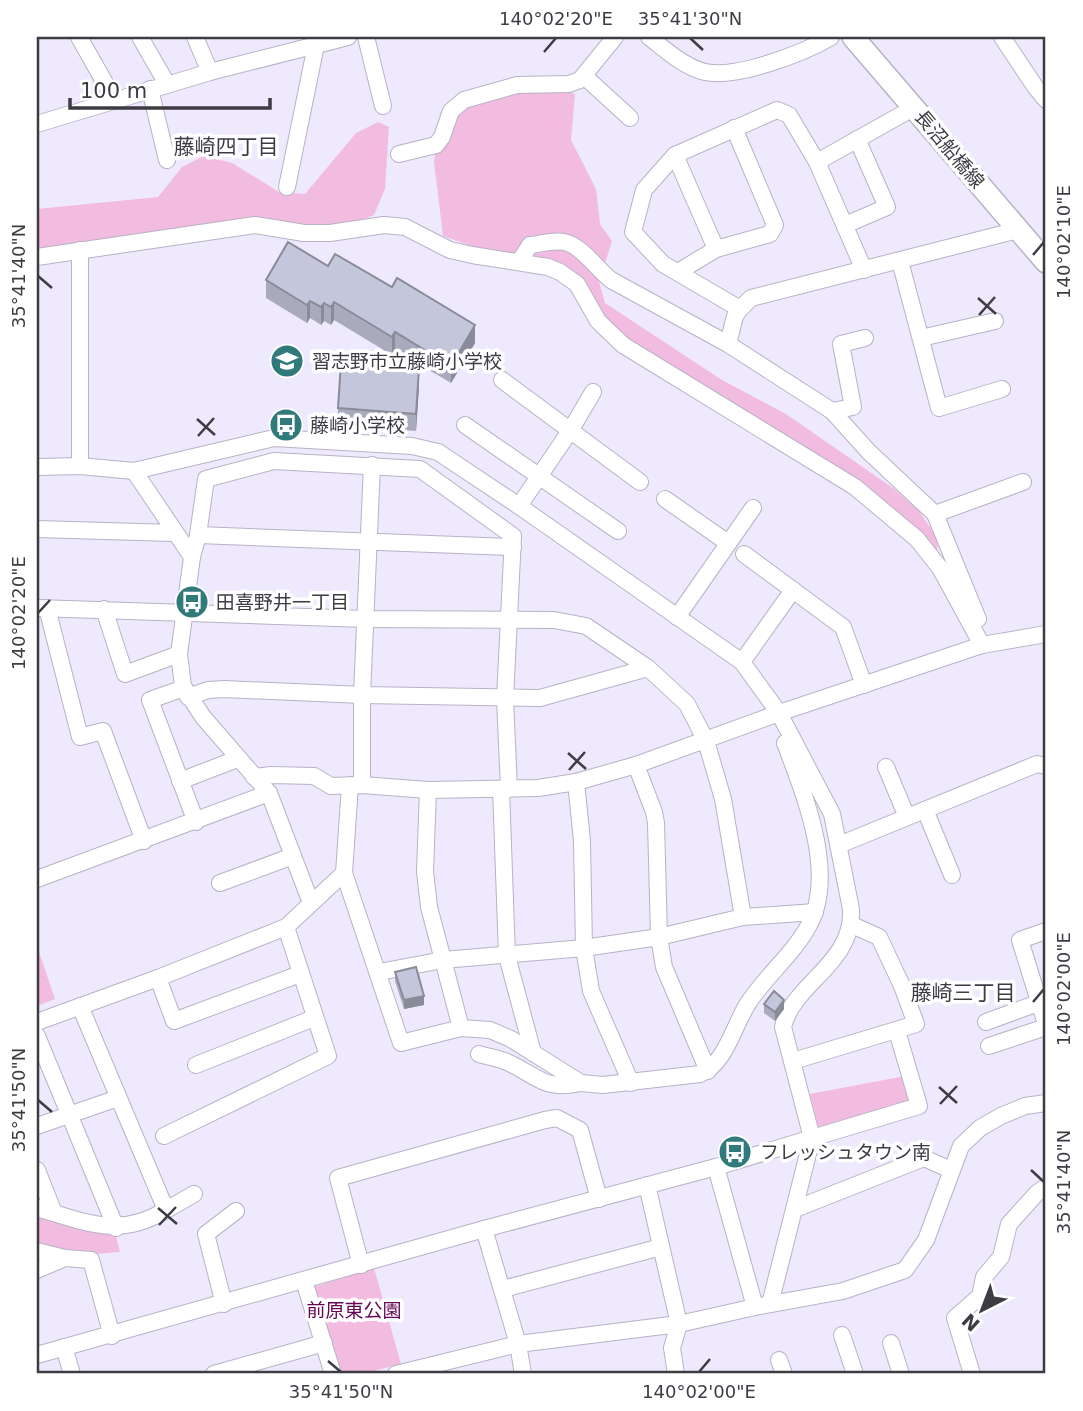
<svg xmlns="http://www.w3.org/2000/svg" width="1083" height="1411" font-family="'DejaVu Sans','Noto Sans JP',sans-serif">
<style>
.green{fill:#f2bce1}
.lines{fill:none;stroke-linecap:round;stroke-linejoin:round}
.minor-casing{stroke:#b7b2c5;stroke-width:18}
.major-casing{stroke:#b7b2c5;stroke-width:24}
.minor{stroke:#fff;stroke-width:16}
.major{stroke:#fff;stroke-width:21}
.wall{fill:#a9abbc}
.shaded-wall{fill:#898b99}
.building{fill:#c4c7db;stroke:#898b99;stroke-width:2}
.ticks{fill:none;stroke:#3e3b43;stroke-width:2.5}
.labels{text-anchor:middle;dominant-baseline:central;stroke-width:7;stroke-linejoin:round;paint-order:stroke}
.street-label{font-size:19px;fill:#3e3b43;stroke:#fff}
.poi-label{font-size:19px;fill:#3e3b43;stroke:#fff;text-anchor:start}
.park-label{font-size:19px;fill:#640653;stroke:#fff}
.neighbourhood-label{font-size:21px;fill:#3e3b43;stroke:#fff}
.neatline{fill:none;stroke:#3e3b43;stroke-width:2.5}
.ticks-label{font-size:18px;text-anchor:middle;fill:#3e3b43}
</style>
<rect width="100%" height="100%" fill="#efe9fe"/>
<g class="green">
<path d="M556,89L575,94L571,140L596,189L600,224L612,241L599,282L605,303L722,380L786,414L893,488L919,511L938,539L937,555L916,527L859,483L627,342L598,313L579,278L497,255L443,236L434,162L439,121L468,107L506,94Z"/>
<path d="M378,122L389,127L385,189L374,215L348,226L317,227L37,251V209L158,197L182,167L204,156L232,163L279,192L305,194L356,133Z"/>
<path d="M37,946L55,999L37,1006Z"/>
<path d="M905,1076L910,1096L906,1104L819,1129L810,1094Z"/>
<path d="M37,1212L115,1232L120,1252L96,1254L37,1245Z"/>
<path d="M374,1268L401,1364L361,1374H340L314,1287Z"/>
</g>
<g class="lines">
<defs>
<g id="minor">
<path d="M79,37L114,99"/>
<path d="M140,37L167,84"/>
<path d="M195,37L210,72"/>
<path d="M366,37L383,106"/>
<path d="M649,37C666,50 684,67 705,72C736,79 804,53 831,37"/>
<path d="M1002,37L1036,88L1046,100"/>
<path d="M584,76L630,118"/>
<path d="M150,89L167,160"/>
<path d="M37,124L210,72L348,37"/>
<path d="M399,154L436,145L442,137L451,111L464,100L517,85L569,84L580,80L615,37"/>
<path d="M675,155L716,249"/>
<path d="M817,162L915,107"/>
<path d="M287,187L316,45"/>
<path d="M845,225L887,207L857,139"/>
<path d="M37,257L255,225L304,233H330L384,225L405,227L450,250L472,255L548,267L560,272L577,284L598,321L623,345L855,487L917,539L940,568L982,645"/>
<path d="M900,261L939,408L1002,389"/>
<path d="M519,262L530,245C540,244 553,240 564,242C581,245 597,269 611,280L728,344L832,411L869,452L935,514L978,619"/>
<path d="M864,270L817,162L789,115L777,110L675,155L644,190L633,232L663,264L740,309L751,298L1018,230"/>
<path d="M678,272L716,249L770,234L775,225L734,128"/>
<path d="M921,338L995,321"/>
<path d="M728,344L735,316L740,309"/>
<path d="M502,380L640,482"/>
<path d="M832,411L853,407L841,344L865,338"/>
<path d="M465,425L618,531"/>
<path d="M80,466V250"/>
<path d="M37,467L80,466L134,471L274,438L412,446L438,452L519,506L742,662L779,713L832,814L851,909C854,964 793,983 783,1027L812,1138L716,1167L484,1229L37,1355"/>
<path d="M134,471L192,557"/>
<path d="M665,499L728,543"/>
<path d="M519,506L570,431L593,392"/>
<path d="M935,514L1023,482"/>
<path d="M37,529L174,533"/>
<path d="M198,535L513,547"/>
<path d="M744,554L843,627L864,685"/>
<path d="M37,608L366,619L554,620L586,626L648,668L687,704L706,741L723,799L743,917"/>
<path d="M47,608L80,737L103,731L144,841"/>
<path d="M104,609L125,674L179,654"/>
<path d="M677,617L753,508"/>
<path d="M742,662L793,590"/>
<path d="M184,688L150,700L196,822"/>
<path d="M188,697L208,690L224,689L362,695L540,698L648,668"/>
<path d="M636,765L654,812L656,823L659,937L664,967L708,1071"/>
<path d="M886,767L907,817"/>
<path d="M254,777L271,775L314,776L331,786L362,785L428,790L538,788L576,782L636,765L779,713L982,645L1046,634"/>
<path d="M180,781L237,759"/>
<path d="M576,782L582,841L584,948L591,991L631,1083"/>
<path d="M362,785V695L372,465"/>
<path d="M501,789L507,956L533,1053"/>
<path d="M428,790L425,871L429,907L461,1028"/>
<path d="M925,810L952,875"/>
<path d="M839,845L1037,764L1046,766"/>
<path d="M344,873L401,1043L461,1028L490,1030L511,1039L581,1083L603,1085L700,1074C725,1064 733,1028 747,1005C765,976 793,955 809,925C837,873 804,794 785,743"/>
<path d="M37,879L269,793"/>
<path d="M220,883L293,856"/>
<path d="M311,903L269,793L203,717L183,686L179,654L192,557L198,535L206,479L274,461L420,469L513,536L505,699L509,789"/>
<path d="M1046,931L1020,940L1046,1024"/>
<path d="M379,972L443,960L584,948L659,937L743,917L815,912"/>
<path d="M158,978L174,1021L300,974"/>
<path d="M37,1022L158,978L286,927L344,873L350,785"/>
<path d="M986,1022L1038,1003"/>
<path d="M37,1036L116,1228"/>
<path d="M989,1046L1046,1027"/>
<path d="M479,1054C488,1057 498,1058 507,1062C538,1076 543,1091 581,1083"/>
<path d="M793,1061L916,1024L902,986L879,937L852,925"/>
<path d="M196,1065L314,1018"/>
<path d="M37,1126L118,1098"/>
<path d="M164,1136L328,1056L286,927"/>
<path d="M716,1167L755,1307"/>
<path d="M37,1170L54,1213"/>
<path d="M647,1185L679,1324L672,1348L676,1374"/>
<path d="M37,1208C85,1222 119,1239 166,1210L80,1006"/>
<path d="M795,1209L924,1158L951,1170"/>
<path d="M166,1210L194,1194"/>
<path d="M484,1229L518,1344L523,1374"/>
<path d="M37,1251L65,1258L91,1260L112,1336"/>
<path d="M361,1265L338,1178L545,1120L557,1118L580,1130L599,1199"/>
<path d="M37,1270L65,1258"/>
<path d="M304,1281L333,1374"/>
<path d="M503,1289L661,1247"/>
<path d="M224,1304L206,1234L236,1211"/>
<path d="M770,1304L812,1138L919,1106L897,1031"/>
<path d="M842,1335L855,1374"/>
<path d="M891,1343L901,1374"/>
<path d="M64,1347L72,1374"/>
<path d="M779,1360L784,1374"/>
<path d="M214,1374L324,1343"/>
<path d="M396,1374L518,1344L679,1324L755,1307L843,1291L905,1270L926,1240L961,1146L980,1128L1001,1116L1025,1106L1046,1103"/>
<path d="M972,1374L955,1318L980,1296L984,1277L1001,1257L1009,1224L1037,1193L1046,1187"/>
</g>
<path id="major" d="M853,37L1046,262"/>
</defs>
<use href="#minor" class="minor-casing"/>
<use href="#major" class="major-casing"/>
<use href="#minor" class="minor"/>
<use href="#major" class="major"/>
</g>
<g class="wall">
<path d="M328,266L475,343L451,383L395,350L392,355L334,320L331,325L324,321L321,325L310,318L307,323L266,298V280Z"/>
<path d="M419,386L416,431L338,426V408Z"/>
<path d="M395,972L424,1005L404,1009L395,981Z"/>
<path d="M764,1004L784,1009L775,1021L764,1013Z"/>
</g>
<g class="shaded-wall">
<path d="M310,301V318L307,323V305Z"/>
<path d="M334,302V320L331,325V307Z"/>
<path d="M324,303V321L321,325V307Z"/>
<path d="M475,325V343L451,383V366Z"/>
<path d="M395,332V350L392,355V337Z"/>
<path d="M419,368V386L416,431V414Z"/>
<path d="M424,996V1005L404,1009V1000Z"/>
<path d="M784,1000V1009L775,1021V1012Z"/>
</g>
<g class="building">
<path d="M288,242L328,266L335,254L392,287L397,278L475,325L451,366L395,332L392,337L334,302L331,307L324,303L321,307L310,301L307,305L266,280Z"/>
<path d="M341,363L419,368L416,414L338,408Z"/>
<path d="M416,967L424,996L404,1000L395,972Z"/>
<path d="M774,991L784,1000L775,1012L764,1004Z"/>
</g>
<path class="ticks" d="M690,38L703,50M544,52L556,38M1033,255L1044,242M38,276L52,288M978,298L996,314M979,315L995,297M197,419L215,435M198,436L214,418M38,613L50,600M568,753L586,769M569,770L585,752M1033,1002L1044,989M939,1087L957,1103M38,1100L52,1112M940,1104L957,1086M1031,1170L1044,1182M158,1208L177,1224M159,1225L176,1207M328,1361L341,1372M699,1372L710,1359"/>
<defs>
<symbol id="school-disc" viewBox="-11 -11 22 22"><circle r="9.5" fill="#307a7c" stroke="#fff"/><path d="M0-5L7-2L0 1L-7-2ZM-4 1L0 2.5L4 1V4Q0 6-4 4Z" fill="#fff"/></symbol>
<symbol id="bus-disc" viewBox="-11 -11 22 22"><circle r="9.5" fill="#307a7c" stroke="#fff"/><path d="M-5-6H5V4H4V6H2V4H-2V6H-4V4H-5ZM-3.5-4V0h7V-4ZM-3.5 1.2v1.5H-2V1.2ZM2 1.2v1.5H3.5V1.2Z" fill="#fff"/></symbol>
</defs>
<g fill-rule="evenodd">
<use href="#school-disc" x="268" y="342" width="38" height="38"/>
<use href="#bus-disc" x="267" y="406" width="38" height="38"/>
<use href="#bus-disc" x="173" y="583" width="38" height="38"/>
<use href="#bus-disc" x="716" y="1133" width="38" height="38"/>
</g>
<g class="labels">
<g class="street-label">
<text transform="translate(950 149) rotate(50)">長沼船橋線</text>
</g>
<g class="poi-label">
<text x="312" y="361">習志野市立藤崎小学校</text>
<text x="310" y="425">藤崎小学校</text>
<text x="216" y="602">田喜野井一丁目</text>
<text x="760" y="1152">フレッシュタウン南</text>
</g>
<g class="park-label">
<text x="354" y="1310">前原東公園</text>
</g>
<g class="neighbourhood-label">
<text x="226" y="147">藤崎四丁目</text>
<text x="963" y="993">藤崎三丁目</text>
</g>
</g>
<rect width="1083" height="1411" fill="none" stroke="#ffffff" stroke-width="77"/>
<g transform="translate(982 1310) rotate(222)" stroke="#ffffff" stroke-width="5" paint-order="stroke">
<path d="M0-5L12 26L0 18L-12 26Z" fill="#3e3b43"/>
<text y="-10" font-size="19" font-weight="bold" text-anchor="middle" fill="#3e3b43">N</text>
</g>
<path d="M70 98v10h200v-10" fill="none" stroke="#3e3b43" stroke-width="3.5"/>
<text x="80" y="98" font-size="21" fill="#3e3b43" stroke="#ffffff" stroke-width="5" paint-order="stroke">100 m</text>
<rect x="38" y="38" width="1006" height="1334" class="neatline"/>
<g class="ticks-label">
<text x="556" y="25">140°02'20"E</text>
<text x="690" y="25">35°41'30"N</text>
<text transform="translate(1064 242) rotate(-90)" y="6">140°02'10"E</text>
<text transform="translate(19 276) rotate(-90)" y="6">35°41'40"N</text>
<text transform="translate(19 613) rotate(-90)" y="6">140°02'20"E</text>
<text transform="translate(1064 989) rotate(-90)" y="6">140°02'00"E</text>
<text transform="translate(19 1100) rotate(-90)" y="6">35°41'50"N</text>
<text transform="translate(1064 1182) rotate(-90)" y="6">35°41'40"N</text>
<text x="341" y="1398">35°41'50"N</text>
<text x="699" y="1398">140°02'00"E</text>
</g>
</svg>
